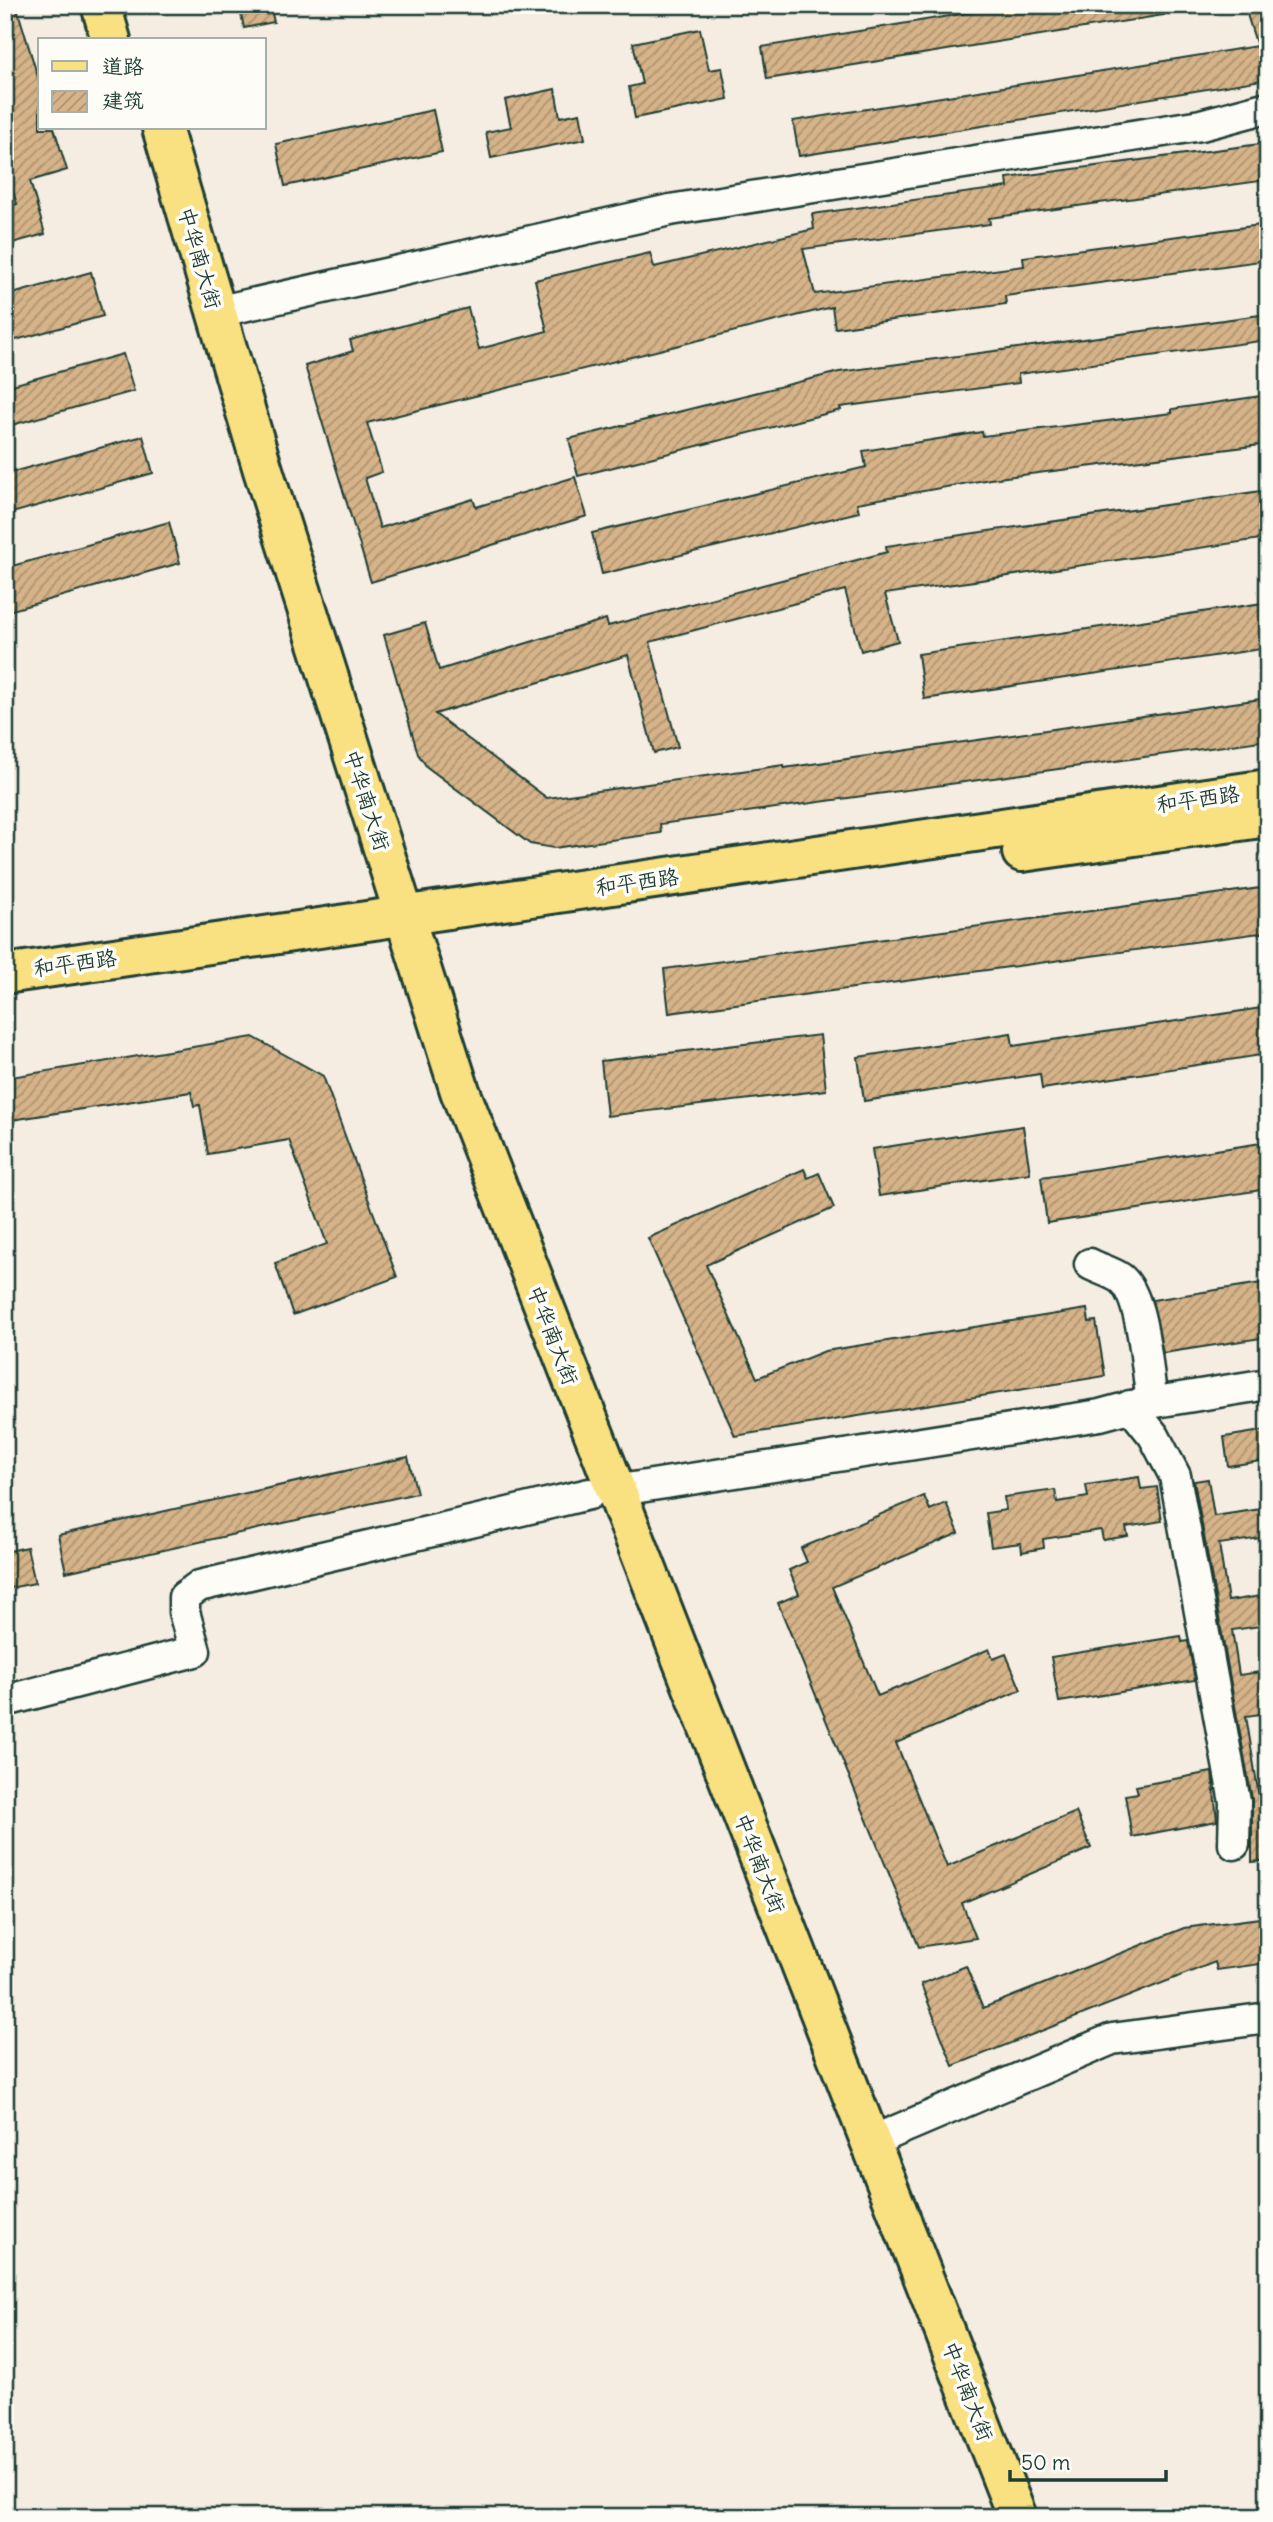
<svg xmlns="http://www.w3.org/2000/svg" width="1273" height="2522" font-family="Delius,'LXGW WenKai TC',sans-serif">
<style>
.building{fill:url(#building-hatch);stroke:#1f3d34;stroke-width:2}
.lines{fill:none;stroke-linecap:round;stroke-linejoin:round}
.minor-casing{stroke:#1f3d34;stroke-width:35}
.major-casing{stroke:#1f3d34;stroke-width:44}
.minor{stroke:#fdfcf7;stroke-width:30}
.major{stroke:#f9e181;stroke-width:38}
.labels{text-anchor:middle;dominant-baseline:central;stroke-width:7;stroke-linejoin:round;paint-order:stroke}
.street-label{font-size:21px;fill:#1f3d34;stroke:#fdfcf7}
</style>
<defs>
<pattern id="building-hatch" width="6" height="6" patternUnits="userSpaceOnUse" patternTransform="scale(1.75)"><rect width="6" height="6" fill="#d6b388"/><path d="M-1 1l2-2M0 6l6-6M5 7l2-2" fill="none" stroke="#ad9370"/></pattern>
</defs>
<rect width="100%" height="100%" fill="#f5ede1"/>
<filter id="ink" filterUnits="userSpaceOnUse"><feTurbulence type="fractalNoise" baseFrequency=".0143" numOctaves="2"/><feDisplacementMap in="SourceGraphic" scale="14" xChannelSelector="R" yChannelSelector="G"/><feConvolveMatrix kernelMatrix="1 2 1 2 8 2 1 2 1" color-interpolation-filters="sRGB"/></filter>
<g filter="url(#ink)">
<g class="building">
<path d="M5,5H16L40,84V128H54L67,170L30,181L45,234L5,245V207L17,204L5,167Z"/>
<path d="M239,5H270L274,22L244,28Z"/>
<path d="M1016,5H1163L1164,15L767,79L762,47Z"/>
<path d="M1244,5H1268V79L799,156L793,121L1257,46Z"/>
<path d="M700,29L709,70L722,68L728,99L635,118L629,87L642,84L633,43Z"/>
<path d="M555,89L560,117L580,113L585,139L491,158L486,132L511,127L505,100Z"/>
<path d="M433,110L442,152L285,186L276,144Z"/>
<path d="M1268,143V180L989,218L990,224L803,249L815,294L1024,266L1023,257L1268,224V260L1005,296L1006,304L835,328L832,307L367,423L382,472L365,478L380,528L473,499L476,507L575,477L587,516L371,582L305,366L353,351L350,340L468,308L479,349L547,331L535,280L650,253L654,267L814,229L812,214L1008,187L1007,178Z"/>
<path d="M91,272L103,316L5,343V296Z"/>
<path d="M1268,314V340L1018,374L1019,383L840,407L841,410L578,476L569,439L839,372Z"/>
<path d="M123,354L134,391L5,427V387Z"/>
<path d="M1268,395V444L990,479L857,503L859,512L602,574L592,533L866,467L863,451L982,432L983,436L1172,413V409Z"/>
<path d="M143,436L153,473L5,515V474Z"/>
<path d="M1268,490V538L885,594L898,641L861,651L845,590L650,642L678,747L654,753L628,655L435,714L547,798L784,765V768L1268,698V740L660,824L661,833L554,848L530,844L427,767L418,754L384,635L425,623L439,670L606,619L608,626L887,552L886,546Z"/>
<path d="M169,522L180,563L5,612V568Z"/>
<path d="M1263,603L1268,648L924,699L918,654Z"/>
<path d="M1268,887V932L669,1013L664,969Z"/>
<path d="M1268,1007V1054L1042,1089L1040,1074L864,1101L858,1057L1011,1033L1013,1046Z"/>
<path d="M820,1035L826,1090L607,1116L601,1061Z"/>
<path d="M253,1037L323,1076L397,1277L293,1315L275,1263L327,1244L289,1140L208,1154L200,1105L194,1106L191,1092L5,1121V1078Z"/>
<path d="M1023,1126L1030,1173L879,1196L872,1149Z"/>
<path d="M1268,1142V1189L1047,1223L1041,1177Z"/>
<path d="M804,1169L808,1178L819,1173L834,1208L706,1265L757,1378L825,1351L1087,1309L1089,1322L1096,1321L1105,1376L735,1436L648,1238Z"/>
<path d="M1268,1282V1337L1163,1353L1152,1300Z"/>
<path d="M1268,1430V1460L1228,1466L1224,1437Z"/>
<path d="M408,1457L417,1493L66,1572L58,1535Z"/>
<path d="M1139,1477L1141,1489L1157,1487L1162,1521L1126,1527L1128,1536L1103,1540L1101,1530L1043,1539L1044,1548L1022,1552L1021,1543L991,1547L986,1513L1006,1510L1004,1497L1055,1490L1057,1502L1088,1497L1086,1485Z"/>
<path d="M1208,1479L1214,1516L1268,1508V1537L1219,1544L1228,1601L1268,1595V1625L1232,1630L1239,1675L1268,1671V1713L1246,1716L1268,1852V1860L1252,1862V1799L1194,1481Z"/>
<path d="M924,1496L930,1510L946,1503L959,1533L832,1587L878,1696L989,1649L993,1659L1006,1654L1021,1690L896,1743L947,1867L1076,1812L1091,1848L962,1903L976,1938L919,1947L778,1603L799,1594L789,1570L807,1562L801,1548Z"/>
<path d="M27,1547L35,1583L5,1589V1552Z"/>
<path d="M1181,1636L1182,1642L1188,1641L1195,1680L1059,1702L1051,1657Z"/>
<path d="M1212,1772L1217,1821L1132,1837L1125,1795L1138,1793L1136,1786Z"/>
<path d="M1268,1917V1963L1217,1970L1215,1962L953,2066L921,1984L966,1966L983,2008L1184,1928Z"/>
</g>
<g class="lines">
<defs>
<g id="minor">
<path d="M216,312L670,210L1201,125L1268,107"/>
<path d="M1090,1264C1099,1269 1111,1272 1120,1278C1144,1296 1147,1372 1152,1402"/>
<path d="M1130,1406L1154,1436L1175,1476L1235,1802L1234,1844"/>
<path d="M614,1491L1100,1415L1137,1405L1268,1384"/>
<path d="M5,1701L195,1651L184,1612V1597L199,1586L589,1494"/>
<path d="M870,2142L1112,2039L1268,2018"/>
</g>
<g id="major">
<path d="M101,5L111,40"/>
<path d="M162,128L263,470L460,1091L1017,2517"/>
<path d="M1022,852L1268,817"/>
<path d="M5,974L1268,789"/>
</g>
</defs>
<use href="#minor" class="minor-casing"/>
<use href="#major" class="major-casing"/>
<use href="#minor" class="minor"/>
<use href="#major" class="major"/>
</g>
</g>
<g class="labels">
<g class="street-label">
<text transform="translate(200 258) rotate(74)">中华南大街</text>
<text transform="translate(1198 799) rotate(-8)">和平西路</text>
<text transform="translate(367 800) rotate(72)">中华南大街</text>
<text transform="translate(637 882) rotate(-8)">和平西路</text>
<text transform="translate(75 963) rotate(-8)">和平西路</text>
<text transform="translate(553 1335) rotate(69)">中华南大街</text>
<text transform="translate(760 1863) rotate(69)">中华南大街</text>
<text transform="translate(968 2391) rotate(69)">中华南大街</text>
</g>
</g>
<rect width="1273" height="2522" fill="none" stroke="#fdfcf7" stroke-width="28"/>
<rect x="14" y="14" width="1245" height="2494" fill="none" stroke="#1f3d34" stroke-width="2.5" filter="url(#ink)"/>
<rect x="38" y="38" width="228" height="91" fill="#fdfcf7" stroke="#a4b0a9" stroke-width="2"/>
<rect x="52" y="61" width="35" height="10" fill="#f9e181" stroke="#a4b0a9" stroke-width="2"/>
<text x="102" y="74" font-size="21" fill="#1f3d34">道路</text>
<rect x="52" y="91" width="35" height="21" fill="url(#building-hatch)" stroke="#a4b0a9" stroke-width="2"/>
<text x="102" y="108" font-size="21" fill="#1f3d34">建筑</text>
<path d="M1010 2470v10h156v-10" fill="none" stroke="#1f3d34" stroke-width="3.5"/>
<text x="1021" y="2470" font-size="21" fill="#1f3d34" stroke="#fdfcf7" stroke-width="5" paint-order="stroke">50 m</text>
</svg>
